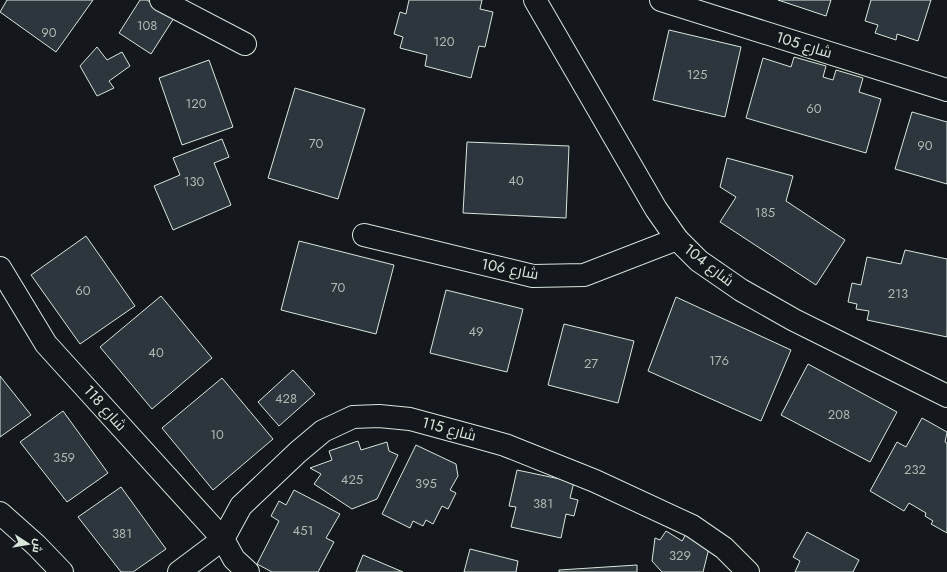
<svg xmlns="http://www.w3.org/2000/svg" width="947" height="572" font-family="Jost,Cairo,sans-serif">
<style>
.building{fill:#2c363c;stroke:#d8e6dc}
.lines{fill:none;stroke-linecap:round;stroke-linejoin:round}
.street-casing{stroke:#d8e6dc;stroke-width:24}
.secondary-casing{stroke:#d8e6dc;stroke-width:24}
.street{stroke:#14181c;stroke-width:22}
.secondary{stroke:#14181c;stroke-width:22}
.labels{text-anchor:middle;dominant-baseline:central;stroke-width:3;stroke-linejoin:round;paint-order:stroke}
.number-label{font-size:13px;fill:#adbab4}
.street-label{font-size:15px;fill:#d8e6dc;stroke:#14181c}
</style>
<rect width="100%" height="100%" fill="#14181c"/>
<g class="building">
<path d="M7,0H93L56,52L0,12Z"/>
<path d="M140,0H147L174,18L151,54L119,33Z"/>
<path d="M409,0H482L480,9L493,12L485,47L479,46L471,78L425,66L427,55L400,48L403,37L394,34L400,12L406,14Z"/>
<path d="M778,0H831L826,16Z"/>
<path d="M871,0H931L918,41L897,34L896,40L875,33L878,25L865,21Z"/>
<path d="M669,30L741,47L725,117L653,100Z"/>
<path d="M97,47L107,60L122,52L130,66L109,81L114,88L97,96L80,66Z"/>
<path d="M794,57L826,66L823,77L833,80L836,70L863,78L859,92L881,99L866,153L746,118L763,58L791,67Z"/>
<path d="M209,60L233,127L182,145L159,78Z"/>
<path d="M295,88L365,109L338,199L268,178Z"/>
<path d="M912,112L947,122V184L895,169Z"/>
<path d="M222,139L229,157L214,163L231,205L173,230L154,186L180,175L173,158Z"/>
<path d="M467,142L569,146L566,218L463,213Z"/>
<path d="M727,158L793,176L786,201L845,240L816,285L720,222L736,197L720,187Z"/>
<path d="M86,236L135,306L80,344L31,275Z"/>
<path d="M299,241L394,265L376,334L281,310Z"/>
<path d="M905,250L947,259V337L867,320L869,311L856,309L857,304L848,302L852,283L861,285L867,257L901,264Z"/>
<path d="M446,290L523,309L507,372L430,353Z"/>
<path d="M161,296L212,358L152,409L100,347Z"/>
<path d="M676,297L791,350L761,421L648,371Z"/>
<path d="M564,324L634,341L618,403L548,385Z"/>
<path d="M808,364L897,412L870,462L781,415Z"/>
<path d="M293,370L315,394L279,426L258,402Z"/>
<path d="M0,376L31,415L0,437Z"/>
<path d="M222,378L273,439L213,490L162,428Z"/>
<path d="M63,411L108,473L67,502L20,442Z"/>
<path d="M922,418L947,432L945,442L947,443V533L931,524L933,521L925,516L926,513L909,503L904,511L870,491L897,442L906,447Z"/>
<path d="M358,441L361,450L387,442L389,451L398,455L377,499L352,509L314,484L321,474L310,468L332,460L329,451Z"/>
<path d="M416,445L456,464L458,476L450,490L456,493L448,509L442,506L433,524L426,520L423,526L413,521L410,528L382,514Z"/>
<path d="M517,470L574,482L570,498L578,500L574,516L566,514L561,538L511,527L516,507L509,506Z"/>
<path d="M121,487L166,549L133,572H121L78,517Z"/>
<path d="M294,490L340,514L326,538L334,542L318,572H272L257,564L279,521L271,516L279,501L286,505Z"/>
<path d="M666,531L682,541L686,534L709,548L703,572H662L652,561L655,538L660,540Z"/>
<path d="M807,532L859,560L853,572H795L800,561L793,557Z"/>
<path d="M470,549L518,561L516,572H464Z"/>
<path d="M363,555L403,572H356Z"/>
<path d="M637,565V572H559V570Z"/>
</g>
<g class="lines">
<defs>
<g id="street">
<path d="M161,0L245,44"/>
<path d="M535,0L656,209L677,239L699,261L741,290L794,320L947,396"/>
<path d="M661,0L947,90"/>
<path d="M364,235L533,276L584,275L677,239"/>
<path d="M0,268L46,344L223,539L234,559L248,572"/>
<path d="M179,572L223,539L241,506L298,452L323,431L353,417L379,416L410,419L480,438L505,445L595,481L692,526L724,548L748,572"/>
</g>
<path id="secondary" d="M0,513L36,545L62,572"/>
</defs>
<use href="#street" class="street-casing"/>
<use href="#secondary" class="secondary-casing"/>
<use href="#street" class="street"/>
<use href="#secondary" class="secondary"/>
</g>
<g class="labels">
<g class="number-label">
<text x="147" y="25">108</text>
<text x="49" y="32">90</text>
<text x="444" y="41">120</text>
<text x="697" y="74">125</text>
<text x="196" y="103">120</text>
<text x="814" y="108">60</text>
<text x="316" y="143">70</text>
<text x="925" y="145">90</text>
<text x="516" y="180">40</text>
<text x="194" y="181">130</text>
<text x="765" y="212">185</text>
<text x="338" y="287">70</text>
<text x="83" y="290">60</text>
<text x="898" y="293">213</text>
<text x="476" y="331">49</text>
<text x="156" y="352">40</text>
<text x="719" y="360">176</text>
<text x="591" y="363">27</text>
<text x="286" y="398">428</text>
<text x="839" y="414">208</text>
<text x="217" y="434">10</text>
<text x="64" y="457">359</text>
<text x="915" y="469">232</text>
<text x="352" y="479">425</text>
<text x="426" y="483">395</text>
<text x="543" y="503">381</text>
<text x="303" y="530">451</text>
<text x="122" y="533">381</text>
<text x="680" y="555">329</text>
</g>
<g class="street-label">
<text transform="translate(804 45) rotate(17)">شارع 105</text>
<text transform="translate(709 265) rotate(38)">شارع 104</text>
<text transform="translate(510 269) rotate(11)">شارع 106</text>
<text transform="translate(105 408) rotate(48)">شارع 118</text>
<text transform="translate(449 429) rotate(15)">شارع 115</text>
</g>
</g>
<g transform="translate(28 544) rotate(102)" stroke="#14181c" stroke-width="3" paint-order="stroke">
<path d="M0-3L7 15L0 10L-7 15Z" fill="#d8e6dc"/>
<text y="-6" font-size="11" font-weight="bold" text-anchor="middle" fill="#d8e6dc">ش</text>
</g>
</svg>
